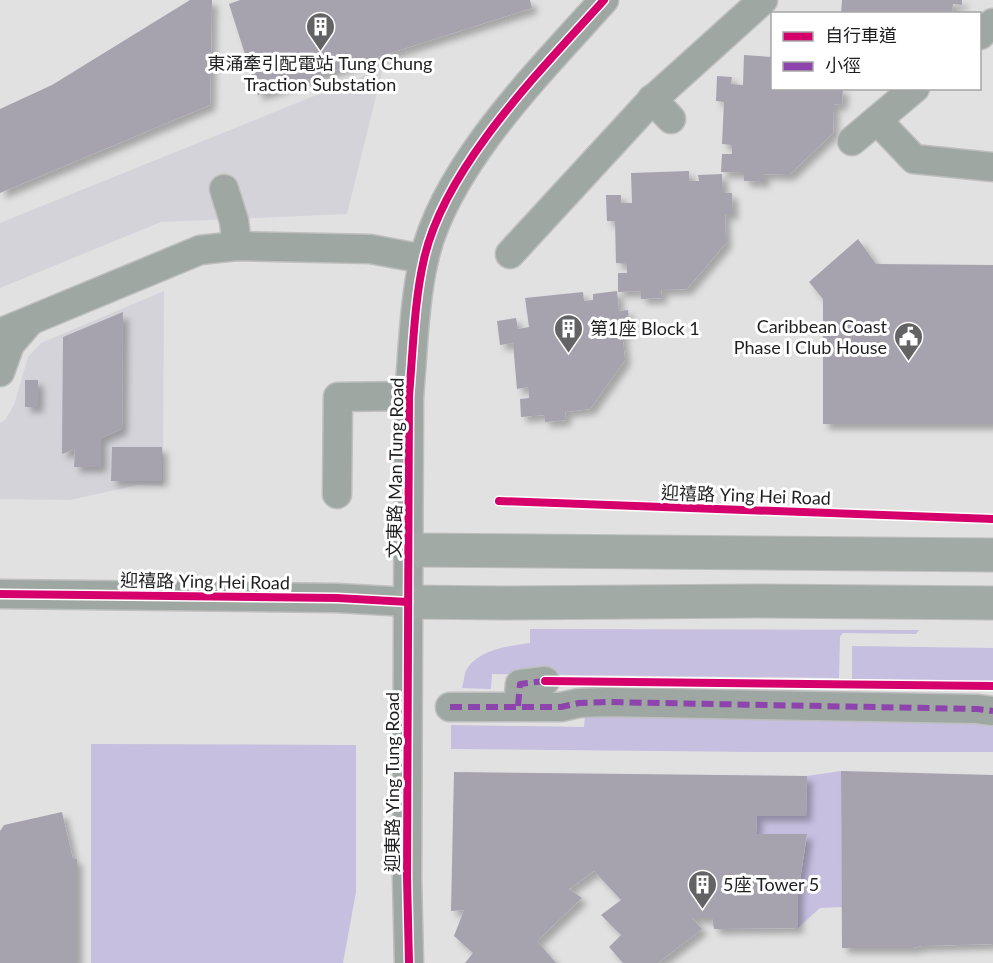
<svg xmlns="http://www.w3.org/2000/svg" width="993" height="963" font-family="Lato,'Noto Sans TC',sans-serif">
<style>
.built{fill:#d4d3d9}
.green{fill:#c6bfe0}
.building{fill:#a6a3af;filter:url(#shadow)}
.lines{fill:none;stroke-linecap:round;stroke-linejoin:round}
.minor-casing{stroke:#bebebf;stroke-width:31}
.major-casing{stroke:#bebebf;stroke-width:35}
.minor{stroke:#9ea7a1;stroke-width:28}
.major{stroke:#a2aaa6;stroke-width:33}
.quiet{stroke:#8e44ad;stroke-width:6;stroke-dasharray:12 6;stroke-linecap:butt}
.cycleway-casing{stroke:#fff;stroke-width:11}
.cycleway{stroke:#d6006c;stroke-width:8}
.labels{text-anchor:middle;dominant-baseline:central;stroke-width:6;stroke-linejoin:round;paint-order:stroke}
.poi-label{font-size:18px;fill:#1f1e20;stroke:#fff;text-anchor:start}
.street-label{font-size:18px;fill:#1f1e20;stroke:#fff}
</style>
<defs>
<filter id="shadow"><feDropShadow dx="5.5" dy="5.5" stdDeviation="3" flood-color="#0004"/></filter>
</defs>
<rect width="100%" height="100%" fill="#e1e1e2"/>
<g class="built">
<path d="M383,68L347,214L161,222L0,288V223Z"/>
<path d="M164,291L163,486L138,485L70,500L0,499V423L5,420L14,405L28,357L41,343Z"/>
</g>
<g class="green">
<path d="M530,629L919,630L916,634L843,633L840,636L839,678L492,674L491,689L462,688C463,684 464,678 465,673C475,650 508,646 530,643Z"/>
<path d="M852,646L993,648V682L852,679Z"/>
<path d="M585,715L968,722L993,725V752H757L451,749V725L584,727Z"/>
<path d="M91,744L356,745V892L343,963H91Z"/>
<path d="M841,771L842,907L820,908L798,928V893L807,835L756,834L757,816L806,815L807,776Z"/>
</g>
<g class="building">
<path d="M190,0H212L210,105L0,193V109L52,85Z"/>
<path d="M240,0H530L532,8L258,95L229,4Z"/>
<path d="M842,0H962V5L953,4L952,14H841Z"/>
<path d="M744,55L772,57V88H843L842,105L834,104L833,133L789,175L764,174V182L744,181V173L721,172L722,154H732V145L722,144L724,102L716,101L717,76L732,77L731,84L743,85Z"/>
<path d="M689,171V181H699L698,175L722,174L723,193H732L733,214H725L726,243L687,289L661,290L662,298L641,299V291L618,292V273H627V264L616,263L615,221H607L606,195H621V203H632L631,173Z"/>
<path d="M858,239L876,264L993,265V424H823V299L809,282Z"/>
<path d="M617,291L619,311L628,310L630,331L622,332L625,360L590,409L565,412L566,420L545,422L544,415L521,417L520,399L529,398L528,387L517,389L513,343L500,345L497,321L516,318L518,329L529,327L525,298L583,292L584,301L593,300V294Z"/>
<path d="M123,312L122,429L101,438V467H74L75,449L62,454L63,337Z"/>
<rect x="25" y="380" width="13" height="27"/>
<path d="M112,447H162V481H111Z"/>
<path d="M841,771L993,775V944L921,946L913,948H842Z"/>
<path d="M454,772L807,776L806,816H757L756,834H807L798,893V928L714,929L712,918H692L702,929L658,963H623L609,947L621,935L601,915L621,900L594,871L569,889L582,898L537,941L556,963H465L473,953L454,936L464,910L451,911Z"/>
<path d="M62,812L73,859H77V963H0V831L4,825Z"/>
</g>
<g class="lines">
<defs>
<g id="minor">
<path d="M980,35L993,23"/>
<path d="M652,99L671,119"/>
<path d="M877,120L914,159L993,167"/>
<path d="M852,141L915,88"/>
<path d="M224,189L234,221L237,246"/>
<path d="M510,254L650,102L763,0"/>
<path d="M0,333L200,250L237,246L370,249L424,259"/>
<path d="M0,372L10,344L29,322"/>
<path d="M337,494L338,397L409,396"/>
<path d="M0,594L337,598L408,602"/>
<path d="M518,706L520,684L545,681"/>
<path d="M450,707H561L579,703L607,702L977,709L993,711"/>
<path d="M409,963L407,877L409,396C413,352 414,302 424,259C445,166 541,70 604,0"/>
</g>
<g id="major">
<path d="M409,550L993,555"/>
<path d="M408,602L504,603L755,601L993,603"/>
</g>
</defs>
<use href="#minor" class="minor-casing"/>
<use href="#major" class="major-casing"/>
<use href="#minor" class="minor"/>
<use href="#major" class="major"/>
<g class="quiet">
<path d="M518,706L520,684L545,681"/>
<path d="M450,707H561L579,703L607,702L977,709L993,711"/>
</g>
<defs>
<g id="cycleway">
<path d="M499,501L993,519"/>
<path d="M0,594L337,598L408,602"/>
<path d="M545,681L993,686"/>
<path d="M409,963L407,877L409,396C413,352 414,302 424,259C445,166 541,70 604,0"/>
</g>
</defs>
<use href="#cycleway" class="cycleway-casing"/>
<use href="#cycleway" class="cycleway"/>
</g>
<defs>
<symbol id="building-pin" viewBox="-11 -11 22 30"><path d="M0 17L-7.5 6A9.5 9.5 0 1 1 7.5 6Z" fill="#636264" stroke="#fff"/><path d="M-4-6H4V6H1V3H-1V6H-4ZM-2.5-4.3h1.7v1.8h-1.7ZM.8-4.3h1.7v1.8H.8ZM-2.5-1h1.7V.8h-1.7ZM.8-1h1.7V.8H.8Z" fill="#fff"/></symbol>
<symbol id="civic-pin" viewBox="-11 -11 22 30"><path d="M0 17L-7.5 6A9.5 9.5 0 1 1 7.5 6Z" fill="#636264" stroke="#fff"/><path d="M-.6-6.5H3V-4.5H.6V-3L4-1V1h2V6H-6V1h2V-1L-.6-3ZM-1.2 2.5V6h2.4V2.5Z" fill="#fff"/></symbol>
</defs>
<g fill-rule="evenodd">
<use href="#building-pin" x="304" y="10" width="33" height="45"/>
<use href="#building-pin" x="552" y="312" width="33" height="45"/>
<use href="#civic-pin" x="892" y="320" width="33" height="45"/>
<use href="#building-pin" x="686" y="868" width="33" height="45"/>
</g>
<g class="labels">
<g class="poi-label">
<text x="320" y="63" text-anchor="middle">東涌牽引配電站 Tung Chung<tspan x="320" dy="21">Traction Substation</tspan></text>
<text x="887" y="326" text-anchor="end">Caribbean Coast<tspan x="887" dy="21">Phase I Club House</tspan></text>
<text x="590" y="328">第1座 Block 1</text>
<text x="723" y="884">5座 Tower 5</text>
</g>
<g class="street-label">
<text transform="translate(395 468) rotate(-89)">文東路 Man Tung Road</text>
<text transform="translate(746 495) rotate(2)">迎禧路 Ying Hei Road</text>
<text transform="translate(205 581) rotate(1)">迎禧路 Ying Hei Road</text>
<text transform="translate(392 782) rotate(-90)">迎東路 Ying Tung Road</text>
</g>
</g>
<rect x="771" y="12" width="210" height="78" fill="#ffffff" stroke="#a5a5a6" stroke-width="1.5"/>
<rect x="783" y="32" width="30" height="9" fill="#d6006c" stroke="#a5a5a6" stroke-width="1.5"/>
<text x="825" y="42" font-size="18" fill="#1f1e20">自行車道</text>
<rect x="783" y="62" width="30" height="9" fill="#8e44ad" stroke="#a5a5a6" stroke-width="1.5"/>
<text x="825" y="72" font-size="18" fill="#1f1e20">小徑</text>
</svg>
